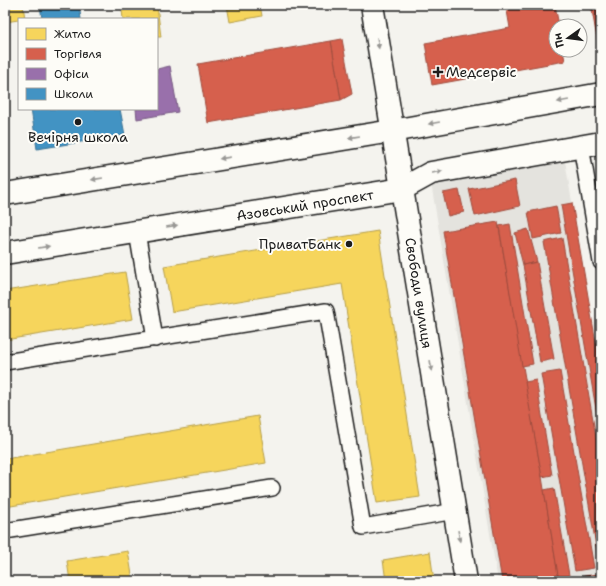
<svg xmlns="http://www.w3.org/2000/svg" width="606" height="586" font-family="'Shantell Sans',sans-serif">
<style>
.built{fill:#e4e3de}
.homes{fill:#f6d55c;stroke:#b59e49}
.shops{fill:#d6604d;stroke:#9e4c3e}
.offices{fill:#9970ab;stroke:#745780}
.schools{fill:#4393c3;stroke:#376f91}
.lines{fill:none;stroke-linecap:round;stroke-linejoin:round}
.lane-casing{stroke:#1c1c1c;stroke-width:18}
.secondary-casing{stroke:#1c1c1c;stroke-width:25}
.primary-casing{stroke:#1c1c1c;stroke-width:25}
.lane{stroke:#fdfcf7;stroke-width:15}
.secondary{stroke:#fdfcf7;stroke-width:22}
.primary{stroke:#fdfcf7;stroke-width:22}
.oneway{fill:#989794}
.poi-dot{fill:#1c1c1c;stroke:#fdfcf7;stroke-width:1.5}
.labels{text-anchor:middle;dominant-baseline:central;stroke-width:4;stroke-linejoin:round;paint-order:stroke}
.poi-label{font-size:14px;fill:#1c1c1c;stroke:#fdfcf7;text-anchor:start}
.street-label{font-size:14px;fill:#1c1c1c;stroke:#fdfcf7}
</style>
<rect width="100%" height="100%" fill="#f4f3ee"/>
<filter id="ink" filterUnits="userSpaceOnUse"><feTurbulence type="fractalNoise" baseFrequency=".025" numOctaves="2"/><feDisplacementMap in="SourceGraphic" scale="8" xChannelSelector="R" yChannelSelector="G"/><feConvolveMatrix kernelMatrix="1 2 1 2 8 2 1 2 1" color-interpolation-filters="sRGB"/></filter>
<g filter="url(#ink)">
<path class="built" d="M565,161L601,370V581H498L431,183Z"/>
<g class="homes">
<path d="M5,5H23L25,19L5,22Z"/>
<path d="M227,5H260L262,16L230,22Z"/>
<path d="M157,6L161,37H157V19H123L122,10Z"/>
<path d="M378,231L420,497L377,503L342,284L172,312L164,266Z"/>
<path d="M125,272L133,319L5,340V291Z"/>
<path d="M258,416L266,463L5,507V459Z"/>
<path d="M128,551L133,581H70L67,561Z"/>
<path d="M430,552L434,581H386L383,560Z"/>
</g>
<g class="shops">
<path d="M506,5H555L559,26H556V50H563L565,61L432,85L425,43L510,28Z"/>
<path d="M591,5H601V55H600Z"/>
<path d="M342,39L352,94L341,100L331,41Z"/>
<path d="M331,41L341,100L208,123L198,64Z"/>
<path d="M515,180L520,206L475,216L469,189Z"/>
<path d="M459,190L464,212L448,216L443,193Z"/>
<path d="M572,203L601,372V438L561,205Z"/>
<path d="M556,206L561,233L533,239L528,212Z"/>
<path d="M498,222L542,477L559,581H502L443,231Z"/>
<path d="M510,224L533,364L522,366L499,226Z"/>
<path d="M528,229L537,262L523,265L515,233Z"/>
<path d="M562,238L601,467V569H600L544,242Z"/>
<path d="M537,262L554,359L540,362L523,265Z"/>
<path d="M560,371L594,568L575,571L541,374Z"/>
<path d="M536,380L552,475L542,477L525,382Z"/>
<path d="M554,488L570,581H559L544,490Z"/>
<path d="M597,574L598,581H574V578Z"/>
</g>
<path class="offices" d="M170,66L178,112L137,119L136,109H157V69Z"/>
<g class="schools">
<path d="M40,5H79L81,19H42Z"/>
<path d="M31,109H120L125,135L37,149Z"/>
</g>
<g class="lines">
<defs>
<g id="lane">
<path d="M581,146L601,262"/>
<path d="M137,232L155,339"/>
<path d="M5,362L326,311L363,527L455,511"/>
<path d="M5,531L272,488"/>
</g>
<path id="secondary" d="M372,5L466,581"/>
<g id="primary">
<path d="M5,194L392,131L601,94"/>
<path d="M5,253L402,189L431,173L601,143"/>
</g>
</defs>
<use href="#lane" class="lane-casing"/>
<use href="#secondary" class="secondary-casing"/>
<use href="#primary" class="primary-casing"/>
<use href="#lane" class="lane"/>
<use href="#secondary" class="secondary"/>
<use href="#primary" class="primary"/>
</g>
<defs><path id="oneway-solid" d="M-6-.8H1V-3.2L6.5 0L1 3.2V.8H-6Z"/></defs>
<g class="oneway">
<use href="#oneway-solid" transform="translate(378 43) rotate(81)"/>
<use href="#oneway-solid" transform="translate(563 101) rotate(170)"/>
<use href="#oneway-solid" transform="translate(434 123) rotate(170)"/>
<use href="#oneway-solid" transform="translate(354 137) rotate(171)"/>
<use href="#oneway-solid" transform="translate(225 158) rotate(171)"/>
<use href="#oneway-solid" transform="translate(437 172) rotate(-12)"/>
<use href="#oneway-solid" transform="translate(97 179) rotate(171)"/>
<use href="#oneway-solid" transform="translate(172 226) rotate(-9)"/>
<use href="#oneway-solid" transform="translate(44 247) rotate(-9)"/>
<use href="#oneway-solid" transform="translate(431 366) rotate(81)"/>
<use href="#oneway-solid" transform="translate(459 536) rotate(81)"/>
</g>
</g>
<g class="poi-dot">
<path d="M436 66h4v4h4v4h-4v4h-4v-4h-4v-4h4z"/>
<circle cx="78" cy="122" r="4"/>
<circle cx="349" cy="244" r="4"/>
</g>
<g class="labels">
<g class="poi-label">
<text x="446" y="72">Медсервіс</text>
<text x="78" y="137" text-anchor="middle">Вечірня школа</text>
<text x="341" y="244" text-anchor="end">ПриватБанк</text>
</g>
<g class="street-label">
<text transform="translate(305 205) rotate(-9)">Азовський проспект</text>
<text transform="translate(419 293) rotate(81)">Свободи вулиця</text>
</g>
</g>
<rect width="606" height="586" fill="none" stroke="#fdfcf7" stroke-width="20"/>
<rect x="10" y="10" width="586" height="566" fill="none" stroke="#1c1c1c" stroke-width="1.5" filter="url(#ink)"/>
<rect x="18" y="18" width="140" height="92" fill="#fdfcf7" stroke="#a3a29f"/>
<rect x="26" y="28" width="20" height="12" fill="#f6d55c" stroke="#a3a29f"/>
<text x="54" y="38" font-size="12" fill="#1c1c1c">Житло</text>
<rect x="26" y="48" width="20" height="12" fill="#d6604d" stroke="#a3a29f"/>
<text x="54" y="58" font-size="12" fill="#1c1c1c">Торгівля</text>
<rect x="26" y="68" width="20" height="12" fill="#9970ab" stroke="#a3a29f"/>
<text x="54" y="78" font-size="12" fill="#1c1c1c">Офіси</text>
<rect x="26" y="88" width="20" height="12" fill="#4393c3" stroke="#a3a29f"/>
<text x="54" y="98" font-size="12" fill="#1c1c1c">Школи</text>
<g transform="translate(568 38) rotate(256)"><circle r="19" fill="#fdfcf7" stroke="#a3a29f"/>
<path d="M0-3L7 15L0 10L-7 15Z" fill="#1c1c1c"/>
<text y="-6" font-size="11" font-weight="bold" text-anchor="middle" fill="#1c1c1c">Пн</text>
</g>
</svg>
